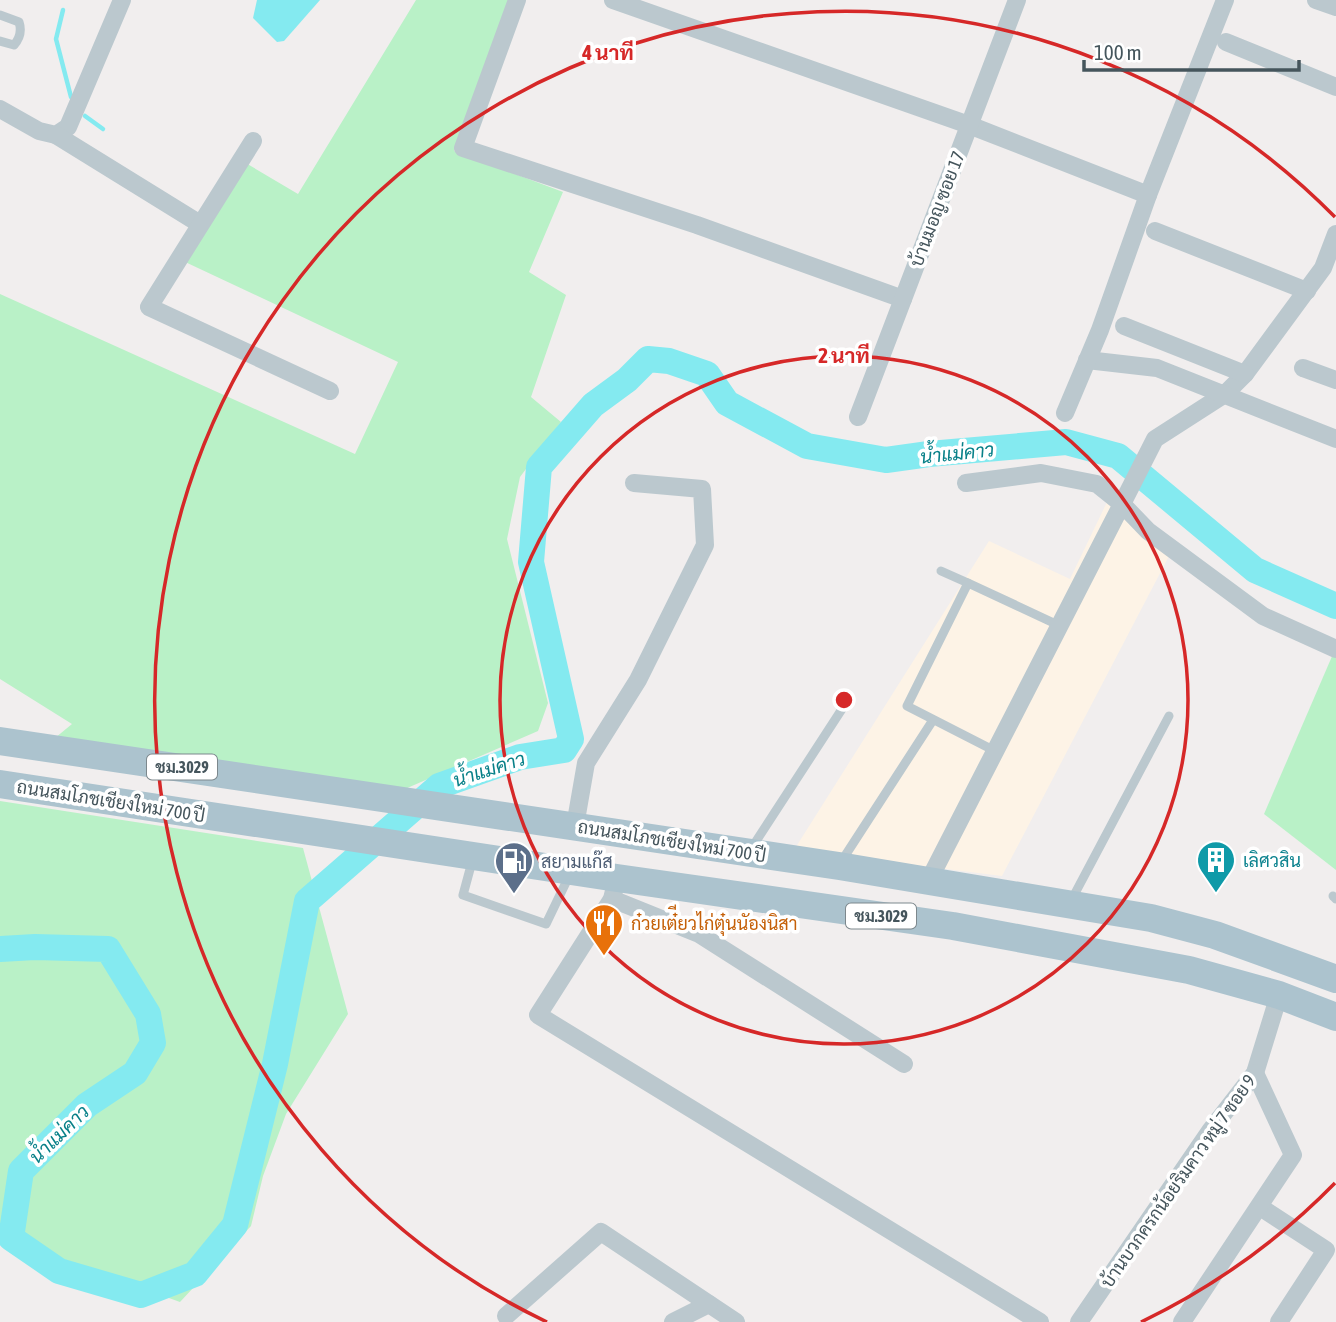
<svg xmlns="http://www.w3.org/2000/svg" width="1336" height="1322" font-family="'Asap Condensed',Sarabun,sans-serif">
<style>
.commercial{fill:#fdf3e6}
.green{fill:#b9f1c7}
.water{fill:#84eaf0}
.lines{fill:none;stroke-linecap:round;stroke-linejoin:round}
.stream{stroke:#84eaf0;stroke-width:4.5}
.river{stroke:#84eaf0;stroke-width:26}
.service{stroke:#bbc8ce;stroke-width:9}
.minor{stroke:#bbc8ce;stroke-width:18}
.primary{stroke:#acc3ce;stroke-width:28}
.ring{fill:none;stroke:#d62828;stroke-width:3.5}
.labels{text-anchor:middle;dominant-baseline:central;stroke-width:7;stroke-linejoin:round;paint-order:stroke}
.shield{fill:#fff;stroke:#7d888d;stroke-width:2}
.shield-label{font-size:16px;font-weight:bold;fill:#45555c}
.street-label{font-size:18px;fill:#45555c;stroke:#fff}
.culture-label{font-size:18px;fill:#0d838f;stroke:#fff;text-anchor:start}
.service-label{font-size:18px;fill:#4e5e75;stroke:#fff;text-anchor:start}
.food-label{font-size:18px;fill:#c56008;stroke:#fff;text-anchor:start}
.water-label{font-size:19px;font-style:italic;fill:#088088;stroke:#fff}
.centre{fill:#d62828;stroke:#fff;stroke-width:3.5}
.ring-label{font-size:21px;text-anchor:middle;font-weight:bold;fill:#d62828;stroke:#fff;stroke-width:7;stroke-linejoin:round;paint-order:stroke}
</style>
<rect width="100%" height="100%" fill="#f1eeee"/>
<path class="commercial" d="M1108,500L1169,556L1002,876L794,850L989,541L1070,579Z"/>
<g class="green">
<path d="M416,0H510L454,151L563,192L529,272L566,295L531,397L561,422L520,477L507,539L548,703L538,731L405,789L55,738L72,724L0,679V294L355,454L398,362L183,261L244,162L298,194Z"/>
<path d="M1333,654L1336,656V870L1264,814Z"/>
<path d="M0,801L303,848L348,1014L286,1114L263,1176L251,1226L180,1302L0,1237Z"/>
</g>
<path class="water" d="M257,0H320L284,41L277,42L253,18Z"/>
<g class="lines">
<g class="stream">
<path d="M63,10L56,39L71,97"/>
<path d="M85,116L103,129"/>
</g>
<path class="river" d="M0,949L35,947L108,949L148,1014L153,1043L135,1073L87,1105L21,1171L11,1238L59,1271L141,1295L195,1274L235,1225L275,1064L307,901L439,786L520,757L564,750L571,739L531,562L539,467L593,405L627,380L648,359L669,361L707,374L727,403L807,446L886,460L929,454L1066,442L1118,456L1255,570L1336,606"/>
<g class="service">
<path d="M0,15L19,22C22,31 20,38 14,45L0,41"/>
<path d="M941,571L968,583"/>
<path d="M995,751L907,706L968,583L1058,625"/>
<path d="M751,849L842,709"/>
<path d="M473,858L463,895L546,924L570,874"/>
<path d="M841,862L933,720"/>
<path d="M1333,896L1336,899"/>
<path d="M1072,899L1169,716"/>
</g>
<g class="minor">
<path d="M517,0L463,148L697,225L903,299"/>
<path d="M613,0L969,125L1148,195"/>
<path d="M1316,0L1336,7"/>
<path d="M1226,42L1336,87"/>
<path d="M0,109L39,131L56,135L68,127L122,0"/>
<path d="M56,135L200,224"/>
<path d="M253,141L149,307L330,391"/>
<path d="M1155,231L1307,291"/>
<path d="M1336,234L1323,268L1245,374L1225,394L1155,439L1122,504L1148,531L1263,616L1336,649"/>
<path d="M1124,326L1245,374"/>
<path d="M1087,360L1157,368L1336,439"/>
<path d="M1303,368L1336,380"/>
<path d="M1065,413L1100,330L1148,195L1225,0"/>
<path d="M858,417L1017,0"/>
<path d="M575,826L586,763L638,680L705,545L702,489L634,483"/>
<path d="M617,878L612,899L538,1015L1040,1322"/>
<path d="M929,880L1122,504L1097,484L1041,473L966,483"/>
<path d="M612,899L699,934L904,1064"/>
<path d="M1260,1207L1326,1250L1279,1322"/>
<path d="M506,1316L601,1232L736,1322"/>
<path d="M673,1322L709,1304"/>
<path d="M1079,1322L1210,1131L1255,1073L1279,995"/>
<path d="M1182,1322L1293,1155L1255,1073"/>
</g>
<g class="primary">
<path d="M0,741L839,866L1151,918L1215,935L1336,979"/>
<path d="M0,784L617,878L953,926L1189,970L1279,995L1336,1017"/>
</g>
</g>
<g class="ring">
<circle cx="844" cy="700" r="344"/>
<path d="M1335 1183A689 689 0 0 1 1141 1322M547 1322A689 689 0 1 1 1335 217"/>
</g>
<defs>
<symbol id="building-pin" viewBox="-11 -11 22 30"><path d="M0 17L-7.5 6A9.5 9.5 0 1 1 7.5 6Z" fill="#0f9aa8" stroke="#fff"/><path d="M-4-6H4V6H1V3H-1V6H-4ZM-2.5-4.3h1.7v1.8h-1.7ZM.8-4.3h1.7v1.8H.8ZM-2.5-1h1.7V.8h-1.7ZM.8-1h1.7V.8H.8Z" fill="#fff"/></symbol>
<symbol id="fuel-pin" viewBox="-11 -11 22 30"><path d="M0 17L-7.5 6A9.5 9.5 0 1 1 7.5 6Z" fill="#5c6f8a" stroke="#fff"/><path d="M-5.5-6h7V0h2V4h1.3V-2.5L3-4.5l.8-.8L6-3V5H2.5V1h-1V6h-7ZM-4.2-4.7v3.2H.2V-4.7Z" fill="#fff"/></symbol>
<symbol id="restaurant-pin" viewBox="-11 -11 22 30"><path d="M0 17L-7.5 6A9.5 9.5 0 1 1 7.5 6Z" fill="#e8710a" stroke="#fff"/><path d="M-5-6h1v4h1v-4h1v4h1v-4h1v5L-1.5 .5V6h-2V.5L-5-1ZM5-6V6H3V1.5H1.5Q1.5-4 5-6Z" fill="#fff"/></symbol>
</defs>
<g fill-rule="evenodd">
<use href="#building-pin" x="1194" y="838" width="44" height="60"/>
<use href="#fuel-pin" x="492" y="839" width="44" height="60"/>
<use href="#restaurant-pin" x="582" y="901" width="44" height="60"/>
</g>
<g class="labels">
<g class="shield">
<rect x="147" y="754.5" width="70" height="25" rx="5"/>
<rect x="846" y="903.5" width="70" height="25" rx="5"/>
</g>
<g class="shield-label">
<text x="182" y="767">ชม.3029</text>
<text x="881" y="916">ชม.3029</text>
</g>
<g class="street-label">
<text transform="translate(937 209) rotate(-69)">บ้านมอญ ซอย 17</text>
<text transform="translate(111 801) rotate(9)">ถนนสมโภชเชียงใหม่ 700 ปี</text>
<text transform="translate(672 841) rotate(9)">ถนนสมโภชเชียงใหม่ 700 ปี</text>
<text transform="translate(1178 1181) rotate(-55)">บ้านบวกครกน้อยริมคาว หมู่ 7 ซอย 9</text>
</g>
<g class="culture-label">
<text x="1243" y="860">เลิศวสิน</text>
</g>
<g class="service-label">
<text x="541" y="861">สยามแก๊ส</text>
</g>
<g class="food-label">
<text x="631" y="923">ก๋วยเต๋ียวไก่ตุ๋นนัองนิสา</text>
</g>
<g class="water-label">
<text transform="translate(957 453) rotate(-6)">น้ำแม่คาว</text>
<text transform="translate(489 769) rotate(-18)">น้ำแม่คาว</text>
<text transform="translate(59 1134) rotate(-44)">น้ำแม่คาว</text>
</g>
</g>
<circle cx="844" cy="700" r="10" class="centre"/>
<g class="ring-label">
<text x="608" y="60">4 นาที</text>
<text x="844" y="363">2 นาที</text>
</g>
<path d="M1084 60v10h215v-10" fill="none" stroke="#45555c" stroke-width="3.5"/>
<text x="1094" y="60" font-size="21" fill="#45555c" stroke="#ffffff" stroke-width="5" paint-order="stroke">100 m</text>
</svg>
